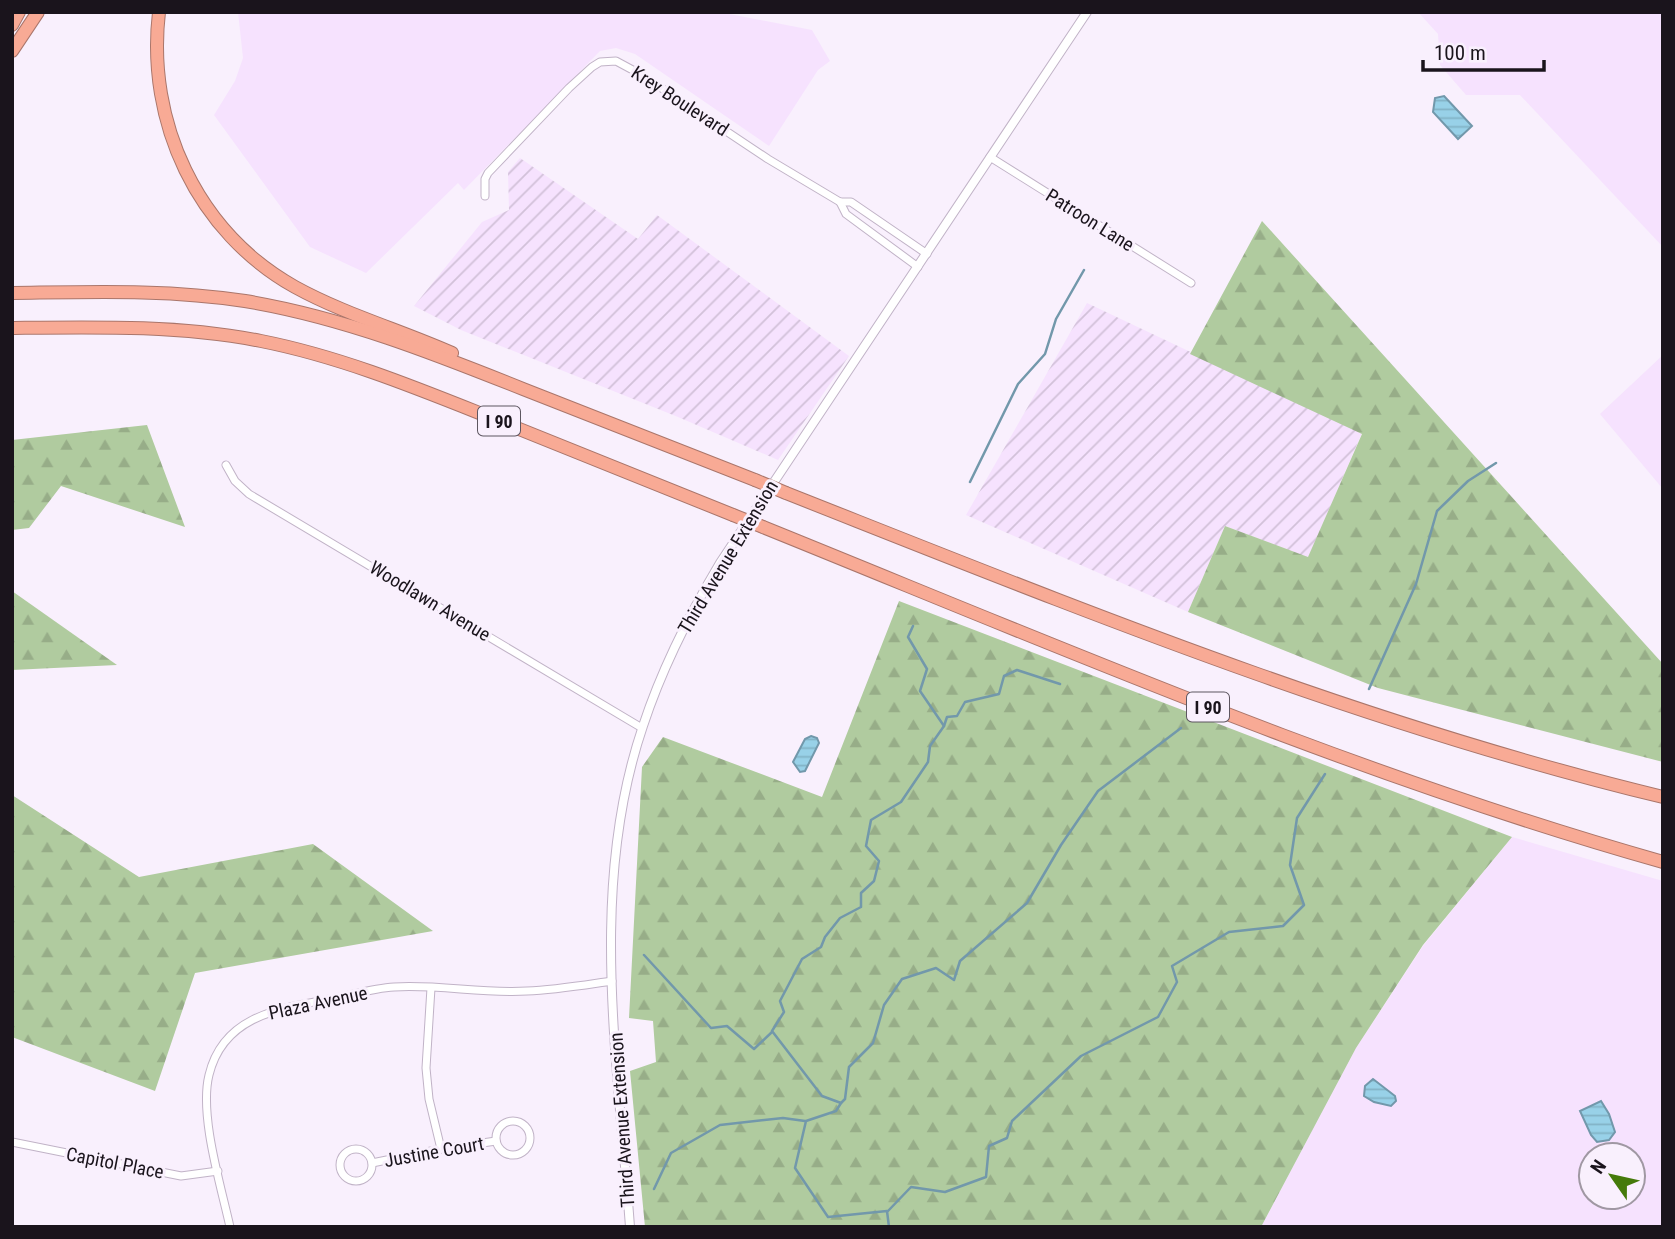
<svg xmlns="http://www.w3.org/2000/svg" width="1675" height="1239" font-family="'Roboto Condensed',sans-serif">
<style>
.built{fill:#f6e2fe;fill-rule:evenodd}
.industrial{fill:url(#industrial-furrows)}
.forest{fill:url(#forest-firs)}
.water{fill:url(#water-rules);stroke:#7298ab;stroke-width:2}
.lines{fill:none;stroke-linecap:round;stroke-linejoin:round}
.stream{stroke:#7298ab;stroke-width:2.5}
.minor-casing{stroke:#c1b3c7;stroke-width:9}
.tertiary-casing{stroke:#c1b3c7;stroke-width:10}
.motorway-casing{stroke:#aa766b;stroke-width:14}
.minor{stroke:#fff;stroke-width:7}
.tertiary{stroke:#fff;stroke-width:8}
.motorway{stroke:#f8aa95;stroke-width:12}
.motorway-bridge-casing{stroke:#aa766b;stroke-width:14;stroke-linecap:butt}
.motorway-bridge{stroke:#f8aa95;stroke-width:12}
.labels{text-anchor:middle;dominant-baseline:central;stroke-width:6;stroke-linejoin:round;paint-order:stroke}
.shield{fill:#f9f0fd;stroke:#5d5660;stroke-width:2}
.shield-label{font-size:18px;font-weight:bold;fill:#1a141c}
.street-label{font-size:19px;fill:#1a141c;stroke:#f9f0fd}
</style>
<defs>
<pattern id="industrial-furrows" width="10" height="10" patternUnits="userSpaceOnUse" patternTransform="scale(1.75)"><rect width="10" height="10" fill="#f6e2fe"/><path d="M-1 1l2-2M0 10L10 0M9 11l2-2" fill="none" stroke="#d2c1d9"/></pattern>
<pattern id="forest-firs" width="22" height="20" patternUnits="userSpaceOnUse" patternTransform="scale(1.75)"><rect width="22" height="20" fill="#b0cb9f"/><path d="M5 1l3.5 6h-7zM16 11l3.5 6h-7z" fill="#97ad88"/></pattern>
<pattern id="water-rules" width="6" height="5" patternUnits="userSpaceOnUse" patternTransform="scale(1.75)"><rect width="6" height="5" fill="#98d1e8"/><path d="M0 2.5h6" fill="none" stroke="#82b3c6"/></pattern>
</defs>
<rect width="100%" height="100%" fill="#f9f0fd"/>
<g class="built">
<path d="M238,12H719L812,30L830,61L818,70L769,146L635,54L616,48L600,51L464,190L458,183L366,273L310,247L214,115L235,81L243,58Z"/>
<path d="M1418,12H1663V247L1520,95H1466L1440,65L1438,34Z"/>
<path d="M1663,355V489L1600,414Z"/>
<path d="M1512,837L1663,881V1227H1261L1356,1048L1423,946ZM1591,1155H1633V1197H1591Z"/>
</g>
<g class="industrial">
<path d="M520,158L638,239L657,215L849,356L778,460L678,417L461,330L414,306L482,222L509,210L508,172Z"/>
<path d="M1087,303L1362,433L1308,558L1225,526L1188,612L966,515Z"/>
</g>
<g class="forest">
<path d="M1262,221L1663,664V762L1378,688L1188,612L1225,526L1308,557L1362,434L1190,354Z"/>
<path d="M147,425L185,527L61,486L29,528L12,530V440Z"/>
<path d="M12,591L117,665L12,670Z"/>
<path d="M899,601L1512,837L1423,945L1356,1048L1261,1227H645L630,1071L656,1062L653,1021L629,1018L642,767L663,737L822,797Z"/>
<path d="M12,795L139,877L313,844L433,931L195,973L155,1091L12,1037Z"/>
</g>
<g class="water">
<path d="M1444,96L1472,126L1458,139L1433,112L1435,98Z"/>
<path d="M811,736L817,738L819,743L805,771L800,772L793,762L805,739Z"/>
<path d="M1373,1079L1395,1096L1396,1101L1391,1106L1374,1102L1364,1096L1365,1086Z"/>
<path d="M1601,1101L1609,1114L1615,1132L1609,1140L1597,1142L1591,1135L1580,1111Z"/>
</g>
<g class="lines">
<g class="stream">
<path d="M970,482L1018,384L1045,354L1056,319L1084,270"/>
<path d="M1369,689L1416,584L1437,511L1468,481L1496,463"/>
<path d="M944,726L947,717L957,716L965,702L999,694L1004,676L1017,670L1060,684"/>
<path d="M644,955L711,1028L727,1026L754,1049L772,1032"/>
<path d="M841,1103L845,1099L849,1067L873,1043L884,1005L902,979L936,968L954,980L960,961L1027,903L1061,845L1098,791L1181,728"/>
<path d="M654,1189L671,1153L720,1125L783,1118L805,1121"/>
<path d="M888,1211L911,1187L945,1192L986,1177L989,1146L1007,1138L1012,1121L1081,1056L1158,1017L1177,982L1172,966L1229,932L1283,926L1304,905L1290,865L1297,818L1325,774"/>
<path d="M889,1227L887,1211L828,1217L795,1168L806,1121L836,1111L841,1103L822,1096L772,1031L784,1012L780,1001L802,959L821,947L825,937L840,918L861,907V893L874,881L879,861L866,846L871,820L901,802L928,762L930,746L944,726L920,691L927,669L908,637L913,626"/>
</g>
<defs>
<g id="minor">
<path d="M990,157L1191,283"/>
<path d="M485,196V179L488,173L569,88L592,67L600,62L616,61L642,75L768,159L840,202H851L927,254"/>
<path d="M840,202L846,214L918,267"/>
<path d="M226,465L235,481L249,494L642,728"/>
<path d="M431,988L426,1068L429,1099L441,1149"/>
<circle cx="513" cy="1138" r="17"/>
<path d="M12,1142L181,1176L218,1171"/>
<circle cx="356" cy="1165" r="16"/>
<path d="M372,1163L441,1149L496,1141"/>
<path d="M230,1227C221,1186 199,1115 209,1075C224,1013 284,1008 336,998C355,994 375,988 394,987C438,984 483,994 527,991C555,990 584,985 612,981"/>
</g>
<path id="tertiary" d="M630,1227C618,1061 588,887 643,726C662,668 689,615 720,563L1087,12"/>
<g id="motorway">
<path d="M159,12C146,122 197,232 295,287C344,314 400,330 452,353"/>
<path d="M12,25L19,12"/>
<path d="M12,51L38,12"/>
<path d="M12,293C90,292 168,289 245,301C342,317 433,353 523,389C601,419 678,450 755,480"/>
<path d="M12,328C95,327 179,325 261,341C342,357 419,389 497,420C575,452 654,483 733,515"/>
<path d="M786,493C1075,607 1360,724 1663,797"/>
<path d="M763,527C1060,647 1354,775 1663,862"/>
</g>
</defs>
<use href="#minor" class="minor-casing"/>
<use href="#tertiary" class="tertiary-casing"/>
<use href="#motorway" class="motorway-casing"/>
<use href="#minor" class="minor"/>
<use href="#tertiary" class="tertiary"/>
<use href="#motorway" class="motorway"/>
<defs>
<g id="motorway-bridge">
<path d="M755,480L786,493"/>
<path d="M733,515L763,527"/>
</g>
</defs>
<use href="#motorway-bridge" class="motorway-bridge-casing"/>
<use href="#motorway-bridge" class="motorway-bridge"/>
</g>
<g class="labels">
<g class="shield">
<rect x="478" y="406.5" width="42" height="29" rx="5"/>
<rect x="1187" y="692.5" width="42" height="29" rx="5"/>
</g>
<g class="shield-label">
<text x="499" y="421">I 90</text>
<text x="1208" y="707">I 90</text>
</g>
<g class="street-label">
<text transform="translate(680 101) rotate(33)">Krey Boulevard</text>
<text transform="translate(1090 220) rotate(32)">Patroon Lane</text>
<text transform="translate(728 557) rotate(-59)">Third Avenue Extension</text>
<text transform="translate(430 601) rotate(31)">Woodlawn Avenue</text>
<text transform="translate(318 1003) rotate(-12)">Plaza Avenue</text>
<text transform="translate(622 1120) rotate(-94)">Third Avenue Extension</text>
<text transform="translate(434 1152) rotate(-10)">Justine Court</text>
<text transform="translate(115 1163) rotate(11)">Capitol Place</text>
</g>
</g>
<rect width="1675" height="1239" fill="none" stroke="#1a141c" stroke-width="28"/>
<g transform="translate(1612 1176) rotate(304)"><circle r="33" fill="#f9f0fd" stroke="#a098a3" stroke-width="2"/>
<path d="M0-5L12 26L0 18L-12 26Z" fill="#457a0a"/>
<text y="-10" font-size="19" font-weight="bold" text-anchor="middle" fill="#1a141c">N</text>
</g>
<path d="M1423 60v10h121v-10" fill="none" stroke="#1a141c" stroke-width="3.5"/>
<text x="1434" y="60" font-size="21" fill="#1a141c" stroke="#f9f0fd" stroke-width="5" paint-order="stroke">100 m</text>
</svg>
